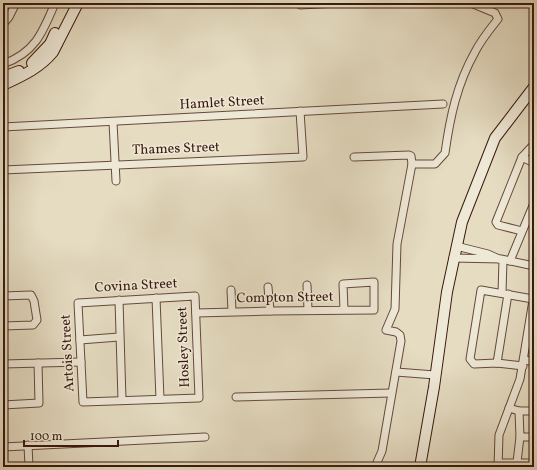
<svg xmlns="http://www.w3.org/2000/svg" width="537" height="470" font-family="Vollkorn,serif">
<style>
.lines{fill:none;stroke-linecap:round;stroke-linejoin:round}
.street-casing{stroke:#654a3a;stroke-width:9}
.secondary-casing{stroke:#3a190c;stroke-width:12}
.street{stroke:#eee8d7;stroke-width:7}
.secondary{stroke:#eee8d7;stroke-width:10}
.labels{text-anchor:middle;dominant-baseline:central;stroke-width:3;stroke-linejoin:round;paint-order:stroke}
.street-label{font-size:14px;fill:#3a190c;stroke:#eee8d7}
</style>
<rect width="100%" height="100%" fill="#e5dcc2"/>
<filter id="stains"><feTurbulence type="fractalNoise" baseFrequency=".005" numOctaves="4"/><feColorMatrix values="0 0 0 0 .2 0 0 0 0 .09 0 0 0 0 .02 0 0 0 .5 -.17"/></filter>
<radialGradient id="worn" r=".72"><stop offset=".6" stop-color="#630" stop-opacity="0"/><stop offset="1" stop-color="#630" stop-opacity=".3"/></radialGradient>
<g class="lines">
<defs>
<g id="street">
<path d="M300,5L336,3"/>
<path d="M3,24L9,17L16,3"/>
<path d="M3,64C35,53 43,32 55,3"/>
<path d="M113,122L116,181"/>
<path d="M3,127L443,104"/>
<path d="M354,157L409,155L411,156L412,164L397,244L395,309L386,330L396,332L400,335L401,341L382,451L375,467"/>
<path d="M522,157L534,163"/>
<path d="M412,164H435L445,153C450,117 457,84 475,52C481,40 490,29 498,19L495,13L471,3"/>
<path d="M3,170L303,157L300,111"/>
<path d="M522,231L498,225L496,222L522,157L534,144"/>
<path d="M456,246L488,254L499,259"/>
<path d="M453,258L501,259L534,266"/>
<path d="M510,261L534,203"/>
<path d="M307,285L308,310"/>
<path d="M268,287L270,311"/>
<path d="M231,290L232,311"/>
<path d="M502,293L503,260"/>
<path d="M3,296L31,295L34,301L37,320L33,325L3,326"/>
<path d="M195,296L199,398L83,402L78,303Z"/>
<path d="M156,298L160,399"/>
<path d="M119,300L122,400"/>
<path d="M196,313L270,311L374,310V282L343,284L344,310"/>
<path d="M80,340L119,337"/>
<path d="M525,360L534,362"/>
<path d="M497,363L508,294"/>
<path d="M3,364L81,362"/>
<path d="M523,366L497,363L474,364L470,359L481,290L533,299"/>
<path d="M396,372L435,375"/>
<path d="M236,397L391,393"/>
<path d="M3,405L39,403L38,363"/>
<path d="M509,408L519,411H534"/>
<path d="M520,437H534"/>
<path d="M28,445L29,467"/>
<path d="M3,447L205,437"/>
<path d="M517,462L520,437L519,411"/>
<path d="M498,463H534"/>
<path d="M498,467L499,435L520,379L534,294"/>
</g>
<g id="secondary">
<path d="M32,63L50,44L55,33"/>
<path d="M3,77L19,71"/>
<path d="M3,85C22,76 40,68 53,52L78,3"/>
<path d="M420,467L434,387L447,292L462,222L495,138L534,87"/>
</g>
</defs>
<use href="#street" class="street-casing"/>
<use href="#secondary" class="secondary-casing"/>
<use href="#street" class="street"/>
<use href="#secondary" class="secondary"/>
</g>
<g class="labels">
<g class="street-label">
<text transform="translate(222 103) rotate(-3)">Hamlet Street</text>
<text transform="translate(176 149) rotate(-2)">Thames Street</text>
<text transform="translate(136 286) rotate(-3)">Covina Street</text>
<text transform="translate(285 298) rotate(-1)">Compton Street</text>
<text transform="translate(184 347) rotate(-92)">Hosley Street</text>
<text transform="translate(68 353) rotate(-93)">Artois Street</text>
</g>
</g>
<rect width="537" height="470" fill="none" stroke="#e5dcc2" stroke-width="16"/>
<rect x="4" y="4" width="529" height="462" fill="none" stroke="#3a190c" stroke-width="2"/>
<rect x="8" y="8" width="521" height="454" fill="none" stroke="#3a190c"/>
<path d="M24 440v6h94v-6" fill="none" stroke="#3a190c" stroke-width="2"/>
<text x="30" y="440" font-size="12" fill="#3a190c" stroke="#eee8d7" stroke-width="3" paint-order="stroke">100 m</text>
<rect width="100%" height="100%" filter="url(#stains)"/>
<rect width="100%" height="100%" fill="url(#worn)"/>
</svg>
